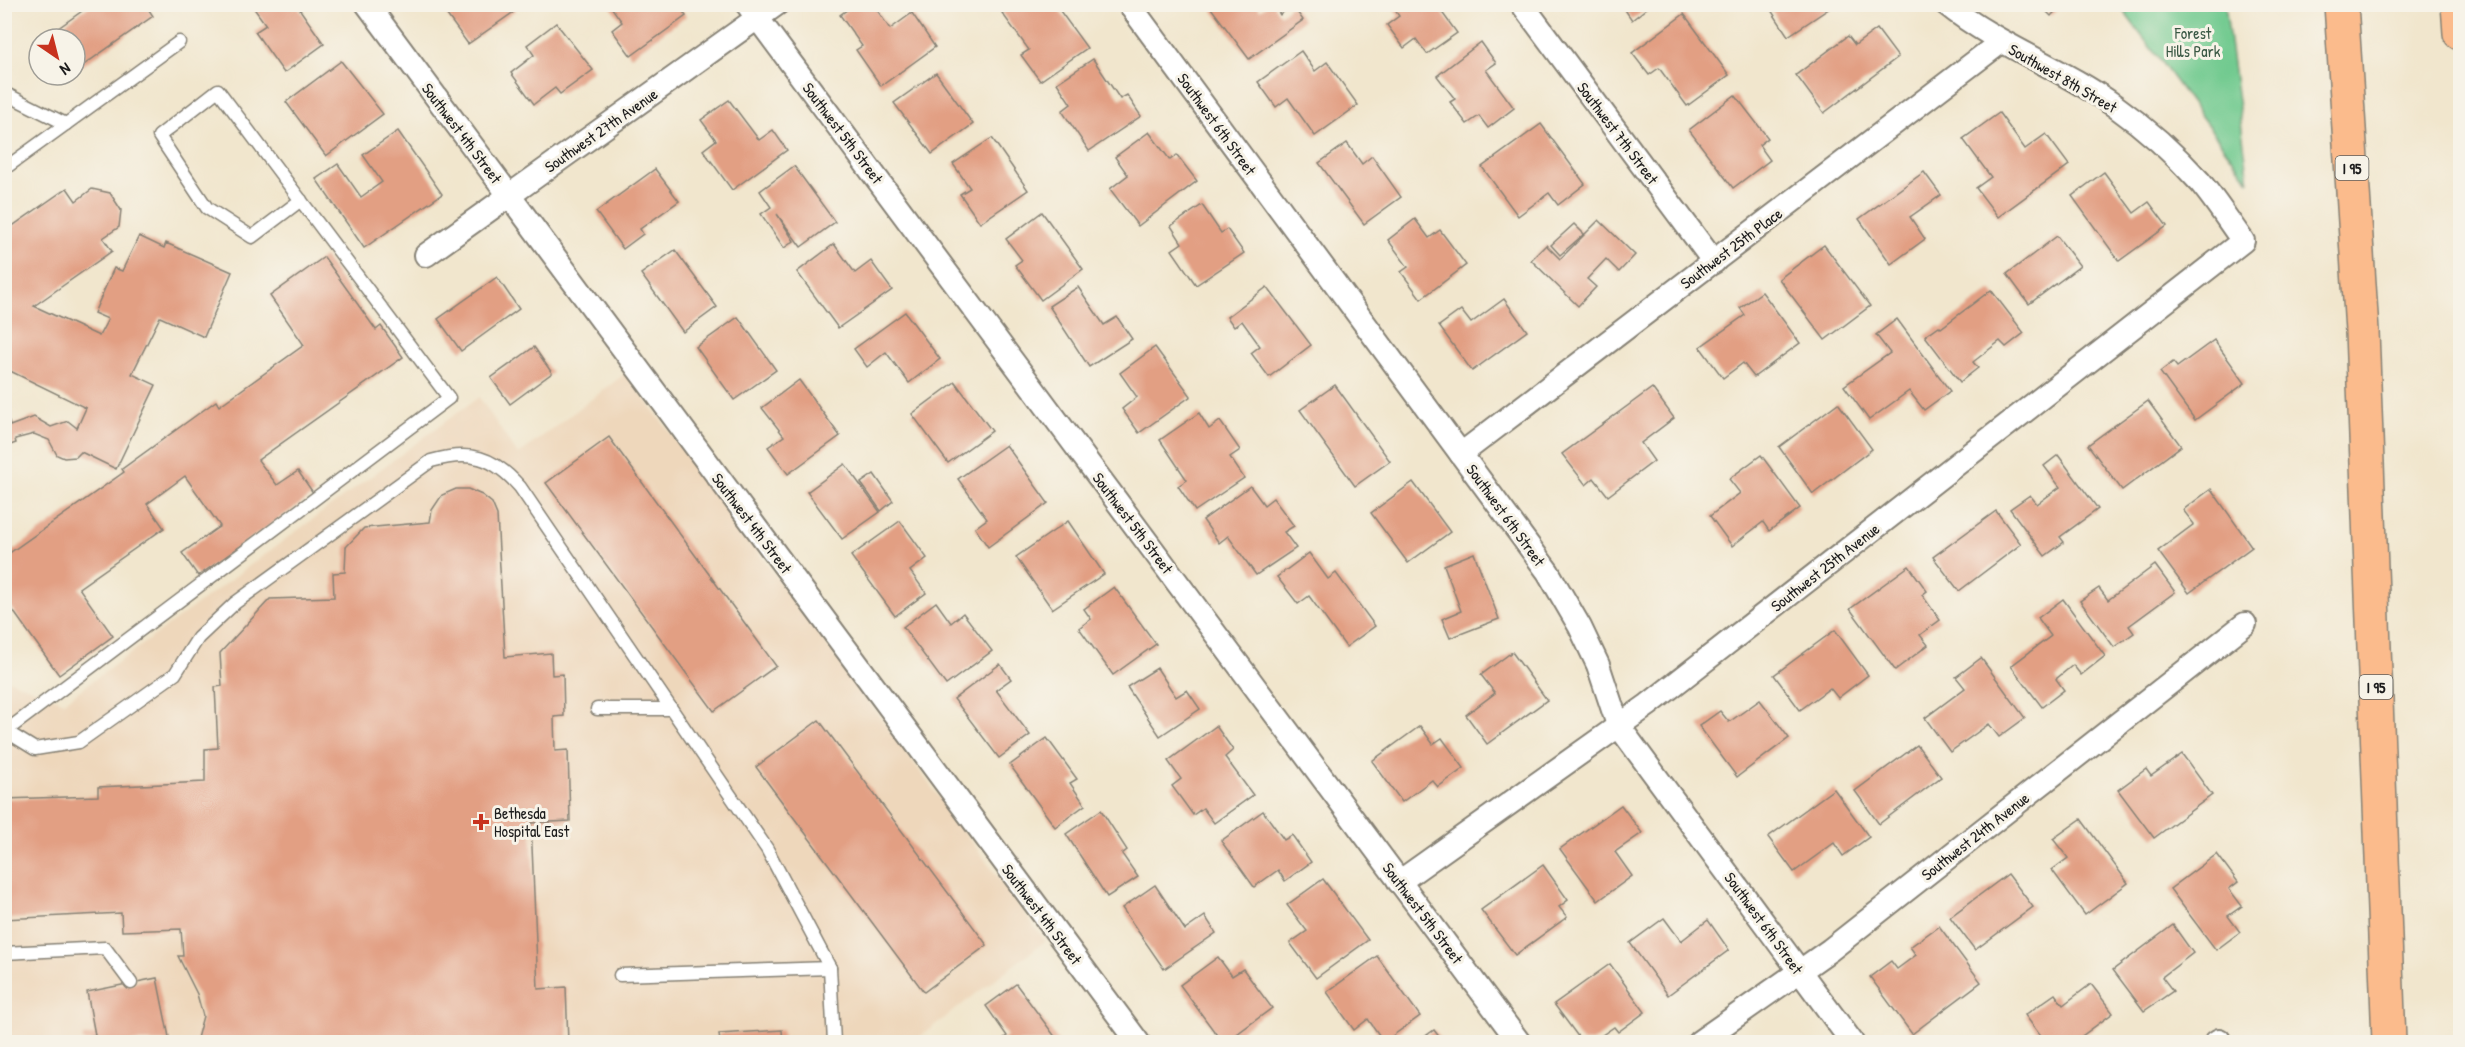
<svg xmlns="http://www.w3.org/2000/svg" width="2465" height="1047" font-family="'Patrick Hand',sans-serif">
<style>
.built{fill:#eed7bb}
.green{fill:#72ca90;stroke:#477356;stroke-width:1.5}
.building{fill:#e29f83}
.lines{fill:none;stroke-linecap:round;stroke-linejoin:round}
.lane-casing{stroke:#868174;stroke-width:15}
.street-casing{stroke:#868174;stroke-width:26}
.highway-casing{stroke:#868174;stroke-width:36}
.lane{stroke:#fff;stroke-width:12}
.street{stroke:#fff;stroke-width:22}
.highway{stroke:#fbbb8c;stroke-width:33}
.poi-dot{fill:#c8321e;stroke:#f7f3e8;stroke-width:2}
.labels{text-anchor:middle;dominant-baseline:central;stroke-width:6;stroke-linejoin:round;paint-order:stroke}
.shield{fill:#f7f3e8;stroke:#5e5c59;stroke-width:1.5}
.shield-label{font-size:15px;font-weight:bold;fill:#1c1c1c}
.park-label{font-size:16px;fill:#3a5945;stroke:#f7f3e8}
.street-label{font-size:16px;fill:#1c1c1c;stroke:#f7f3e8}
.poi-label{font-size:16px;fill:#1c1c1c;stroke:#f7f3e8;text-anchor:start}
</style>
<rect width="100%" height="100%" fill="#f7f3e8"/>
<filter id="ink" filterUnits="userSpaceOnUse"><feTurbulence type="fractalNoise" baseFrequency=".0167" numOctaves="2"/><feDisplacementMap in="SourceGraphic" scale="12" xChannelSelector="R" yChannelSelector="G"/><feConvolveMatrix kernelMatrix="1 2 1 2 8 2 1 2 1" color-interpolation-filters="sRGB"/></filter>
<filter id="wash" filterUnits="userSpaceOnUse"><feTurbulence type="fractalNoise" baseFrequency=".008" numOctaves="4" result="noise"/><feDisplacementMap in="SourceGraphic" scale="24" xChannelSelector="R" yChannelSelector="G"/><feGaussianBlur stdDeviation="1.35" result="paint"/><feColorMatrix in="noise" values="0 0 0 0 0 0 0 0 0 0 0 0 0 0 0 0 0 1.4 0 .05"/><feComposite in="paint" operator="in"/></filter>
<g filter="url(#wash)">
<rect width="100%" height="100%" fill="#f1e6cd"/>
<path class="built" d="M626,373L1045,941L913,1042H5L4,678L64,702L479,397L518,455Z"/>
<path class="green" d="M2119,5H2225L2249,181Z"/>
<g id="blocks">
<g class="building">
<path d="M92,4H145L153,16L75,71V39H43Z"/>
<path d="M256,4H296L324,44L284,73L255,32L266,25L253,7Z"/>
<path d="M439,4H510L515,11L468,44Z"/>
<path d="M609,4H678L686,16L631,56L612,30L622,22Z"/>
<path d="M855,4H873L890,29L912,13L935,47L881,86L856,50L862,46L840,15Z"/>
<path d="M1014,4H1055L1087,48L1040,81L1021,55L1029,50L1002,13Z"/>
<path d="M1208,4H1256L1260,10L1268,4H1273L1280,15L1292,5L1303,20L1249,59Z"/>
<path d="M1391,4H1436L1457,33L1427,54L1416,39L1404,48L1387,25L1399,16Z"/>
<path d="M1621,4H1652L1632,20Z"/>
<path d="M1767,4H1836L1788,36Z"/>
<path d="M2039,4H2062L2051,16Z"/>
<path d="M1684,14L1729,75L1687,106L1659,68L1649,75L1632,53Z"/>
<path d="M556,23L593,70L560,94L555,88L534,104L511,73L534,55L527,45Z"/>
<path d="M1877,29L1898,57L1824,113L1796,75L1848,36L1855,45Z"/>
<path d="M1481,42L1496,63L1486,70L1514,108L1488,128L1479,116L1467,124L1450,102L1455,99L1437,76Z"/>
<path d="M1301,51L1315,71L1327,62L1358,105L1315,136L1288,98L1276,107L1258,82Z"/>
<path d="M1093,59L1120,99L1127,95L1141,116L1089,151L1062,111L1071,104L1057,83Z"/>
<path d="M341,61L383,114L326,156L286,102Z"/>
<path d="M936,73L973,124L932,154L894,103Z"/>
<path d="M1735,95L1768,138L1759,145L1770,160L1733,188L1689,130Z"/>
<path d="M729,100L759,140L773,130L787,150L732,190L703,150L716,140L701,120Z"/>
<path d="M1999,113L2025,149L2046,134L2069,165L1998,217L1976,188L1991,177L1963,139Z"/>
<path d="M1541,124L1585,184L1558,205L1549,193L1518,216L1482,167Z"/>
<path d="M398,131L442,194L364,248L316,179L338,164L361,197L382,182L363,155Z"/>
<path d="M1149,132L1170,160L1177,155L1197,181L1138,226L1110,189L1128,175L1115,157Z"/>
<path d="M992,138L1028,190L980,223L960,194L970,188L953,164Z"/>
<path d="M1347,143L1362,164L1372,156L1401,197L1364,224L1319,163Z"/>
<path d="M794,166L835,222L801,247L777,214L794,241L784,248L761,214L771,207L760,191Z"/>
<path d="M655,169L679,201L640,229L643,234L623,249L596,212Z"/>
<path d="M1924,172L1941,195L1910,217L1925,239L1891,264L1859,219Z"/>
<path d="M2104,172L2134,213L2149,202L2167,226L2119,261L2072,196Z"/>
<path d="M67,188L76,201L92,189L110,193L121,210L119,227L103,238L112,251L34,306L99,336L108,319L94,313L114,268L122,271L139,236L164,248L166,243L232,272L204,337L160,317L132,374L156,385L116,469L81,452L76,457L64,458L57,455L49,440L34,434L15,439L16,443L5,447V424L9,422L10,426L34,417L51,427L68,421L77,428L86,408L4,368V232Z"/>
<path d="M1202,205L1221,233L1227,229L1244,253L1196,285L1172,250L1182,243L1171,226Z"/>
<path d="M1042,212L1083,269L1041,300L1015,265L1022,260L1006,239Z"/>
<path d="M1415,219L1429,238L1440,230L1466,265L1421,299L1401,272L1408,267L1388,240Z"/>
<path d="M1599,220L1635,255L1619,272L1606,259L1587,279L1596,287L1578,306L1531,260L1546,245L1560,259Z"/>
<path d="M1574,224L1584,234L1560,255L1551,245Z"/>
<path d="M2057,236L2080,266L2029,304L2007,274Z"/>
<path d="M834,244L855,273L871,261L892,290L838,328L797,272Z"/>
<path d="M1824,245L1870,306L1825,340L1779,279Z"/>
<path d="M675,250L717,307L683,332L641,274Z"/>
<path d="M324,257L376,330L381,326L403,357L258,460L277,485L298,471L314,494L198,576L182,553L220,526L185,476L147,504L164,528L79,588L113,636L59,675L9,605L4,608V557L124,472L122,469L216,401L219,406L304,345L270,296Z"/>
<path d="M497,277L519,309L461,351L438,319Z"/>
<path d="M1078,287L1104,325L1117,317L1132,339L1089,367L1049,306Z"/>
<path d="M1267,287L1311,345L1269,377L1251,353L1260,346L1242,321L1234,327L1227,317Z"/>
<path d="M1991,290L2024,333L2006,347L2000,341L1973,362L1978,368L1960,382L1925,336L1939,326L1941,328Z"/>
<path d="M1762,292L1800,343L1754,377L1743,363L1723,378L1700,347L1745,315L1740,308Z"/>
<path d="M1504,299L1527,331L1472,371L1439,326L1461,310L1471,323Z"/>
<path d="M905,312L940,359L909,383L886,352L867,367L854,349Z"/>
<path d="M738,317L776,370L734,400L696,347Z"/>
<path d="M1897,319L1950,391L1924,410L1909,391L1869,420L1844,386L1890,353L1876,335Z"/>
<path d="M2214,340L2245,383L2195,420L2160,372L2173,362L2177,367Z"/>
<path d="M534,347L552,373L510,404L491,378Z"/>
<path d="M1155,347L1191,396L1139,433L1122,409L1137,397L1120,373Z"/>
<path d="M799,380L840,436L788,474L768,447L784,436L762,408Z"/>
<path d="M955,382L992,431L948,463L912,414Z"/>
<path d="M1335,385L1390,461L1355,486L1300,410Z"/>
<path d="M1652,388L1674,418L1641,443L1654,461L1608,496L1594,478L1586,485L1562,454Z"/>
<path d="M2148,401L2181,446L2122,490L2088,445Z"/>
<path d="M1838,403L1872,449L1813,494L1779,447Z"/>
<path d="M1199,413L1209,429L1220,421L1240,450L1230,457L1244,478L1195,511L1178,486L1187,480L1160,440Z"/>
<path d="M609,437L776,666L714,711L546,483Z"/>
<path d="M1006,445L1048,503L988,547L975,528L987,519L958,479Z"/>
<path d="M1761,455L1800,508L1769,531L1763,522L1732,546L1710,516L1740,493L1729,479Z"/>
<path d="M2058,455L2098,509L2060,537L2064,542L2045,556L2010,509L2030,495L2037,504L2060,487L2044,466Z"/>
<path d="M845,464L880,512L842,539L807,492Z"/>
<path d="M874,474L893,501L881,511L861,483Z"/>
<path d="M1413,482L1450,532L1408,563L1371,513Z"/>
<path d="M1250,486L1264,505L1273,498L1294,526L1284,532L1296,548L1256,575L1228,536L1219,543L1203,520Z"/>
<path d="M456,489H468L482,495L492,503L497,515L505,657L551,653L552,675L563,674L564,716L554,717L555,751L568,750L570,821L531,823L538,989L566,987L568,1042H196L203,1016L197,994L178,956H183L181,929L122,931L121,913L4,919V799L98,796V787L205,782V749L218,748L215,687L222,686L220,653L270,599L334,597L333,573L345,572L346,547L364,528L430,522L432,510L442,495Z"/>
<path d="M2211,489L2252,547L2189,593L2158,551L2194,524L2183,510Z"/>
<path d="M1996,511L2021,544L1959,591L1933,557Z"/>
<path d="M900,521L927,558L910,571L926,593L895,616L851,556Z"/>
<path d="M1068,521L1104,574L1052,609L1016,557Z"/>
<path d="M1309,553L1328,579L1336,573L1375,626L1346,647L1309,596L1298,604L1277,577Z"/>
<path d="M1474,553L1499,619L1450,638L1442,619L1461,611L1444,565Z"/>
<path d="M2155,565L2175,592L2129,626L2134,633L2114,647L2080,601L2099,588L2108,600Z"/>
<path d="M1909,566L1927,591L1922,595L1940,620L1920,635L1928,645L1895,670L1850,609Z"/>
<path d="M1114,587L1156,644L1113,675L1079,628L1091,619L1084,609Z"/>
<path d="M2063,599L2105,656L2081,675L2073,665L2056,679L2064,690L2042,707L2011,666L2051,636L2038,618Z"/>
<path d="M936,602L951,623L963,613L992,651L946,685L903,627Z"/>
<path d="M1835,630L1868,675L1838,698L1830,688L1800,710L1774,675Z"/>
<path d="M1512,652L1547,700L1487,744L1466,715L1495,693L1481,675Z"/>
<path d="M1981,658L2025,718L1999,737L1989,724L1950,752L1925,718L1965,688L1956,677Z"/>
<path d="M1000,664L1011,679L996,690L1030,735L999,758L954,699Z"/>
<path d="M1157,668L1176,697L1187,690L1200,709L1160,736L1127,687Z"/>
<path d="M1760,700L1789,738L1737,777L1699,726L1720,711L1729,722Z"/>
<path d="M819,720L987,945L924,992L756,767Z"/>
<path d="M1216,726L1233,750L1225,757L1253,795L1214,823L1203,808L1193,815L1172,786L1181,779L1168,761Z"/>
<path d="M1420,726L1433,744L1442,738L1464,768L1438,787L1432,780L1402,802L1372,761Z"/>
<path d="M1047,738L1077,779L1070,783L1085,805L1055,827L1010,765Z"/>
<path d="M1917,745L1941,777L1879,824L1855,791Z"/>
<path d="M2182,754L2212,795L2154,838L2118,790L2146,769L2151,776Z"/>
<path d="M1834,789L1869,837L1843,856L1834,843L1794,872L1768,837Z"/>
<path d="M1621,805L1642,833L1615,852L1632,876L1598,901L1560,849Z"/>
<path d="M1101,810L1127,850L1122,854L1138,877L1107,897L1066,834Z"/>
<path d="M1263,811L1284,840L1292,835L1311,862L1285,881L1278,870L1254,887L1221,841Z"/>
<path d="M2081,819L2128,883L2085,915L2052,870L2068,858L2053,839Z"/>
<path d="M2217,854L2238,882L2229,889L2242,906L2228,916L2240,932L2216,950L2170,889Z"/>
<path d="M1543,865L1568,900L1559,907L1567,917L1515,955L1481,910Z"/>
<path d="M2008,874L2033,907L1975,950L1950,917Z"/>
<path d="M1323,879L1368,940L1316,978L1290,943L1307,931L1287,905Z"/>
<path d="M1155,885L1185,930L1205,916L1216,933L1164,969L1122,908Z"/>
<path d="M1664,918L1681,941L1708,920L1729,950L1668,995L1630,943Z"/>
<path d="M2173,925L2193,953L2162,977L2173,991L2144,1011L2113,970Z"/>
<path d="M1939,926L1981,982L1912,1034L1870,977L1891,961L1897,969L1916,955L1910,947Z"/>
<path d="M1377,956L1420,1016L1384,1042L1368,1019L1354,1030L1327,992Z"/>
<path d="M1218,957L1232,976L1243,969L1272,1008L1226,1042H1222L1180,985Z"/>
<path d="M1610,964L1645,1012L1618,1032L1614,1027L1592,1042H1582L1554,1004Z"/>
<path d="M157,978L170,1042H84L82,1037L95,1035L87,992Z"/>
<path d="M1016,984L1059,1042H998L1007,1036L986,1006Z"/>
<path d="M2091,984L2113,1013L2082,1036L2086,1042H2045L2025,1015L2055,994L2063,1005Z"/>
<path d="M782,1030L783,1042H720L719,1034Z"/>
<path d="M1434,1030L1443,1042H1417Z"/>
</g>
</g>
</g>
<g filter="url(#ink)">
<use href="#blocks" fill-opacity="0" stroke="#868174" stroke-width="1.5"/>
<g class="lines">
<defs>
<g id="lane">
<path d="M4,93L66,124"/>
<path d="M4,169L179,42"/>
<path d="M597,709H671"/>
<path d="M4,730L35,749L79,742L175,674L198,638L235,603L431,461C470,450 493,456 520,487L767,849L830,968L834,1042"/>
<path d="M6,731L449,398L218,90L159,136L207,208L252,237L301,200"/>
<path d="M4,953L105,948L131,983"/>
<path d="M620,975L830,968"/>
</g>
<g id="street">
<path d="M367,4L1138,1042"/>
<path d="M747,4L1519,1042"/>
<path d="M1129,4L1548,572L1580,627L1598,665L1618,725L1852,1042"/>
<path d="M1522,4L1714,262"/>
<path d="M426,255L777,4"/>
<path d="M1461,454L2001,42"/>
<path d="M1399,882L1648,705L2243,241C2229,222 2216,201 2200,182C2175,154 2146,128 2115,106C2061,67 1998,46 1946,4"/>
<path d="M1699,1042L1830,950L2245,624"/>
<path d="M2216,1042L2219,1040"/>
</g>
<g id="highway">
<path d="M2341,4L2362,331L2389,1042"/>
<path d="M2458,4L2460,33"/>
</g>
</defs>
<use href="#lane" class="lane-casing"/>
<use href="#street" class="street-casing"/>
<use href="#highway" class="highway-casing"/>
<use href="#lane" class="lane"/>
<use href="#street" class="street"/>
<use href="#highway" class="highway"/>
</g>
</g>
<path class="poi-dot" d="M478 813h6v6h6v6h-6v6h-6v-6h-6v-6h6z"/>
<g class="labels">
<g class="shield">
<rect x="2335.5" y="156" width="33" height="24" rx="4.5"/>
<rect x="2359.5" y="675" width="33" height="24" rx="4.5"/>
</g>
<g class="shield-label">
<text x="2352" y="168">I 95</text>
<text x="2376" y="687">I 95</text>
</g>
<g class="park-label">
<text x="2193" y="33">Forest<tspan x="2193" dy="18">Hills Park</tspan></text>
</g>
<g class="street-label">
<text transform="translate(2063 78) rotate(30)">Southwest 8th Street</text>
<text transform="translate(1217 124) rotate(54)">Southwest 6th Street</text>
<text transform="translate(601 130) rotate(-35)">Southwest 27th Avenue</text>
<text transform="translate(462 133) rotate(53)">Southwest 4th Street</text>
<text transform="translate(843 133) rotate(53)">Southwest 5th Street</text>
<text transform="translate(1618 133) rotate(53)">Southwest 7th Street</text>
<text transform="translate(1731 248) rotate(-37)">Southwest 25th Place</text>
<text transform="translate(1506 515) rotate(54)">Southwest 6th Street</text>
<text transform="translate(752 523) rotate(53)">Southwest 4th Street</text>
<text transform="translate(1133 523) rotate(53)">Southwest 5th Street</text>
<text transform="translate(1825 567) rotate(-38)">Southwest 25th Avenue</text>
<text transform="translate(1975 836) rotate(-38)">Southwest 24th Avenue</text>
<text transform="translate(1423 913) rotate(53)">Southwest 5th Street</text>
<text transform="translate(1042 914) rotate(53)">Southwest 4th Street</text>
<text transform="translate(1764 923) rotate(54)">Southwest 6th Street</text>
</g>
<g class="poi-label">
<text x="494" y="813">Bethesda<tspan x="494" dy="18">Hospital East</tspan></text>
</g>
</g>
<rect width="2465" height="1047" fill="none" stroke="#f7f3e8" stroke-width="24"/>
<g transform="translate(57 57) rotate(145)"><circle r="28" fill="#f7f3e8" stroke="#9f9d96" stroke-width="1.5"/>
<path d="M0-4.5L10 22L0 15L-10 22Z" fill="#c8321e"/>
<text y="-9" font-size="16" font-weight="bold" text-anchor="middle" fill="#1c1c1c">N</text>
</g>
</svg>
